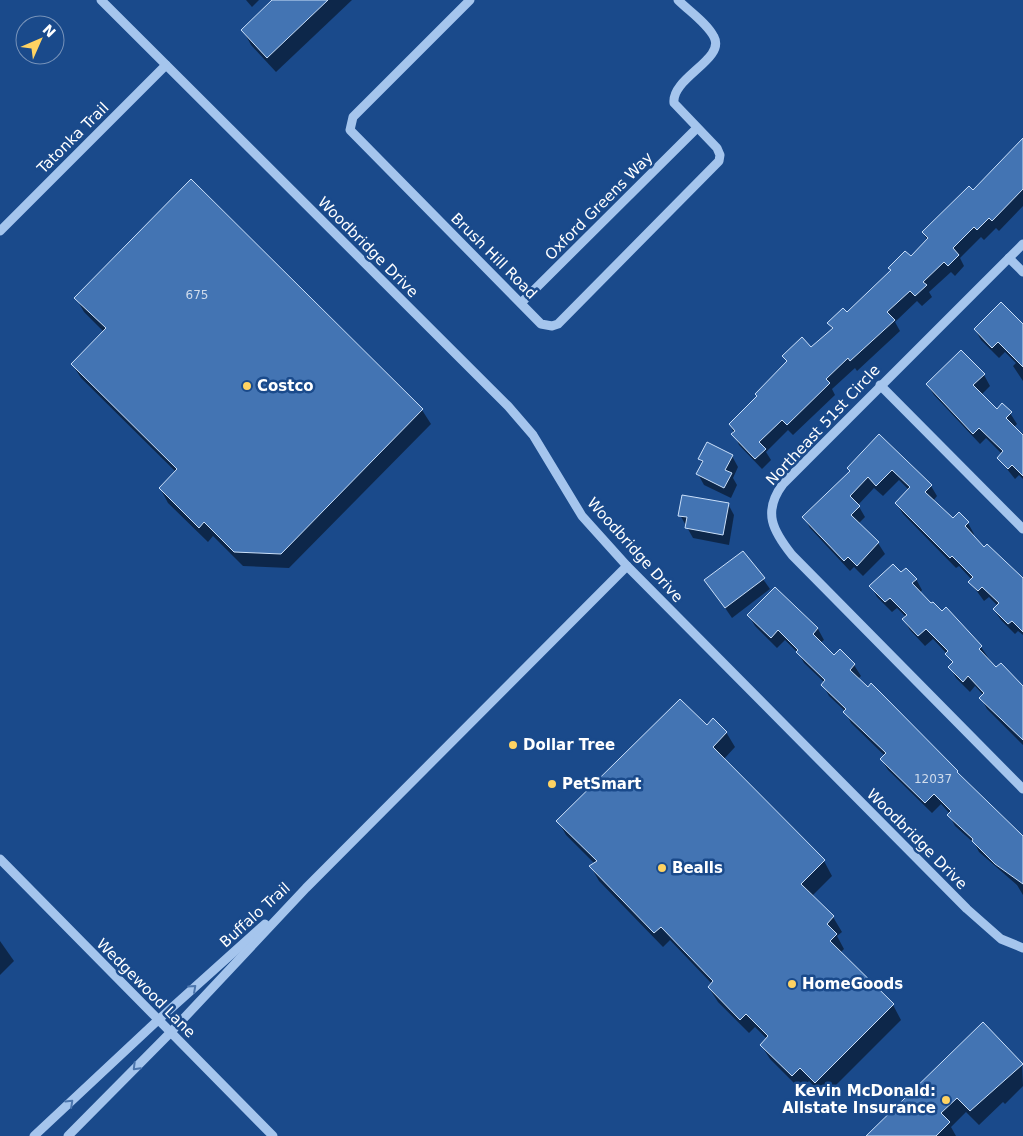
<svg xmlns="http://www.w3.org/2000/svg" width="1023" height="1136" font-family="'DejaVu Sans',sans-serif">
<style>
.shadow{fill:#0007}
.building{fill:#4374b3;stroke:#cbe0fa}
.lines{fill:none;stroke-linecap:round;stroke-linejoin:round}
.minor{stroke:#a5c5ed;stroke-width:9}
.oneway{stroke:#4b75ad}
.poi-dot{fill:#ffd362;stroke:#1a4a8b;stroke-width:2}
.labels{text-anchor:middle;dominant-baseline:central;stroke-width:5;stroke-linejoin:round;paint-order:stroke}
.number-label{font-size:12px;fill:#d0dcec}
.street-label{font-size:15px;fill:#fff;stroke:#1a4a8b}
.poi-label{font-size:15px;font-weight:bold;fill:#fff;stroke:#1a4a8b;text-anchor:start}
</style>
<rect width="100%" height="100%" fill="#1a4a8b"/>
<g class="shadow">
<path d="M246,0H259L252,7Z"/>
<path d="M273,0H352L276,72L251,45L243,30Z"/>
<path d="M1023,141V206L999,231L996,228L984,240L981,237L960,258L964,266L955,276L951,272L929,292L932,297L922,306L917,301L895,322L900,331L857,371L855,368L832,389L835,395L793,435L788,430L766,452L771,460L762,469L739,445L730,424L758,397L787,363L784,356L811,349L833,330L829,323L847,313L891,271L890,268L911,258L928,241L923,233L973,192Z"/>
<path d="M191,181L422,410L431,424L289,568L243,566L213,536L208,542L168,503L160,488L176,472L81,378L72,364L104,332L84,312L76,298Z"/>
<path d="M1023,327V381L1013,366L1016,363L1005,352L999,358L981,340L975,329Z"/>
<path d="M984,375L990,386L981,395L997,410L1010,413L1017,424L1014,427L1023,434V479L1019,475L1015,479L998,458L1002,454L986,438L980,444L934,395L927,384Z"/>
<path d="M880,436L931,486L937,496L933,501L953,520L968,523L974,534L972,536L984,549L1023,580V635L1018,631L1015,634L1001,620L994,610L998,606L989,597L984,601L970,582L972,580L959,566L956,568L903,514L896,503L909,490L899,480L883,496L874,488L858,505L865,517L858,524L878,543L885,554L863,576L854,567L850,571L810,528L804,517L851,472Z"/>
<path d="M732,456L738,467L733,478L737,485L731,498L704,485L698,474L703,464L700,459Z"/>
<path d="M728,504L734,515L729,545L693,538L680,515Z"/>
<path d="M901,574L916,579L922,590L920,593L931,605L981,647L996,669L1023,686V745L987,709L981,698L984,696L975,686L970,692L956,678L950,667L953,664L947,654L933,639L925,646L910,630L904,620L906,617L897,608L892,612L877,597L871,586Z"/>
<path d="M763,579L770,589L732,618L706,580Z"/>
<path d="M775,588L818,629L824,640L820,643L834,657L840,651L854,665L861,676L858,679L957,771L961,778L1023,839V895L1017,885L979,852L975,844L955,826L949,815L950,814L941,804L932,813L888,770L881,759L885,756L851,723L845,711L829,696L823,685L825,683L804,663L799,654L785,640L777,648L755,626L749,616Z"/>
<path d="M707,726L726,732L735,747L724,759L824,861L832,876L812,896L833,917L842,932L837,936L844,949L840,953L893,1005L901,1020L824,1097L809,1081L801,1090L770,1059L761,1045L767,1039L755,1027L749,1033L718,1002L709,988L712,984L670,940L663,947L599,881L591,867L595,864L566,835L558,821Z"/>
<path d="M0,941L14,961L0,975Z"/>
<path d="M1022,1064L1023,1086L1005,1104L1003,1102L979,1125L966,1112L951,1127L956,1136H868Z"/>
</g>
<g class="building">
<path d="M272,0H328L267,58L241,30Z"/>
<path d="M1023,138V189L992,221L989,218L977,230L974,227L953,248L959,255L948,266L944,262L923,282L927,285L915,296L910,291L887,312L895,320L850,361L848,358L826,379L830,383L787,425L782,420L759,442L766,449L755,459L731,434L735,431L729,424L757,396L755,394L787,361L782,356L802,337L811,347L833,328L827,323L843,308L847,312L891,270L888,268L905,251L911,256L928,238L922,232L969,186L973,190Z"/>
<path d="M191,179L423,409L281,554L234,552L204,522L199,528L159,488L177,469L71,364L106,328L74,298Z"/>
<path d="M1001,302L1023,324V367L998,342L992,348L974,329Z"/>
<path d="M961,350L985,374L973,385L997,409L1002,403L1012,412L1006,418L1023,435V476L1012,465L1008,469L997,458L1003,451L979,428L973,434L926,384Z"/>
<path d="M879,434L932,485L925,492L953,518L959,512L969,522L965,526L984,547L987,544L1023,578V632L1012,621L1008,624L993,609L999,603L982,587L978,591L968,582L973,577L952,556L950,558L895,503L910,487L892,470L876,486L868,477L850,496L860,506L851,515L879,542L857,566L848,557L844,561L802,517L850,471L847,468Z"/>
<path d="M707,442L733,455L725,470L732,473L724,488L696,474L703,461L698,459Z"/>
<path d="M682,495L729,503L723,535L685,528L687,517L678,516Z"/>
<path d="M743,551L765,578L725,608L704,580Z"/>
<path d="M893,564L901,572L906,568L917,579L912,583L931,603L933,602L942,611L946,607L982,646L979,649L996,667L1001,663L1023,686V740L979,698L984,693L968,676L963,682L948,667L953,662L945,654L948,651L926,629L918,636L902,619L907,615L890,598L885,602L869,586Z"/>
<path d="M775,587L818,628L813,634L834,655L840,649L855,664L850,670L868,687L871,683L884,696L958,771L957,772L1023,836V884L995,864L972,841L973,839L947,815L951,811L934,794L925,803L880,759L886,753L843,712L846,709L821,685L825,680L796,652L798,650L778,630L771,638L747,615Z"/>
<path d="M680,699L707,725L713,718L727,732L713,747L825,860L801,884L834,916L827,924L837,934L830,941L894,1004L815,1083L800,1068L792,1076L760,1045L768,1036L746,1014L740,1020L708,987L713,981L661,927L654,933L589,866L597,861L556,821Z"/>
<path d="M983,1022L1023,1064L970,1111L957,1098L941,1113L950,1122L936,1136H866Z"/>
</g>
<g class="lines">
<g class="minor">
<path d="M101,0L508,406L533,435L582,516L627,566L967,909L1001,939L1023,948"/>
<path d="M470,0L353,117L350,130L541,324L552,326L558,324L719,161L720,155L717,148L674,103C671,78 726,59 714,37C707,23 689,11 678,0"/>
<path d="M0,231L166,65"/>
<path d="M1023,244L783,484C762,512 773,531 792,555L1023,789"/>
<path d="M1009,258L1023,272"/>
<path d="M521,303L697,128"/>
<path d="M880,385L1023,529"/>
<path d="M0,859L273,1136"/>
<path d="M34,1136L157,1021L265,924"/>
<path d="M68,1136L170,1033L306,888L627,566"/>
</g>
</g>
<defs><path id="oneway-chevron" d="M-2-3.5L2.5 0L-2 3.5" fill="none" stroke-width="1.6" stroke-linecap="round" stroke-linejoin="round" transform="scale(1.25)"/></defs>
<g class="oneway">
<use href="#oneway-chevron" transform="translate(193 988) rotate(-42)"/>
<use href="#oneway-chevron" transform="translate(136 1067) rotate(135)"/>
<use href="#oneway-chevron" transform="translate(70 1103) rotate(-43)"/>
</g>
<g class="poi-dot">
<circle cx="247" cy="386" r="5"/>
<circle cx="513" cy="745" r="5"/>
<circle cx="552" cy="784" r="5"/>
<circle cx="662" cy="868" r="5"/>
<circle cx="792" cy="984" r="5"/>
<circle cx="946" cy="1100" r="5"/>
</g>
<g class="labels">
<g class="number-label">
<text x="197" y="295">675</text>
<text x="933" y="779">12037</text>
</g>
<g class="street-label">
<text transform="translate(73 138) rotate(-45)">Tatonka Trail</text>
<text transform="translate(599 206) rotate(-45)">Oxford Greens Way</text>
<text transform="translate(368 247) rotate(45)">Woodbridge Drive</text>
<text transform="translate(494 256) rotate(45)">Brush Hill Road</text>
<text transform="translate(823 425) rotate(-47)">Northeast 51st Circle</text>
<text transform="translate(635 550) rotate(48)">Woodbridge Drive</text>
<text transform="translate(917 839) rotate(45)">Woodbridge Drive</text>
<text transform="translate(255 915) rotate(-42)">Buffalo Trail</text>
<text transform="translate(146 988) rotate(45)">Wedgewood Lane</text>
</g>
<g class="poi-label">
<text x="257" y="386">Costco</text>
<text x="523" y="745">Dollar Tree</text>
<text x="562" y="784">PetSmart</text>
<text x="672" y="868">Bealls</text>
<text x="802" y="984">HomeGoods</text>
<text x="936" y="1091" text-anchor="end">Kevin McDonald:<tspan x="936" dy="17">Allstate Insurance</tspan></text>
</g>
</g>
<g transform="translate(40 40) rotate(45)"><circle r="24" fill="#1a4a8b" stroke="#7692b9"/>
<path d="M0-4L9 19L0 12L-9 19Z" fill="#ffd362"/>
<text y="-8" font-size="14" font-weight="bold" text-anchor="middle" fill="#ffffff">N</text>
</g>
</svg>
